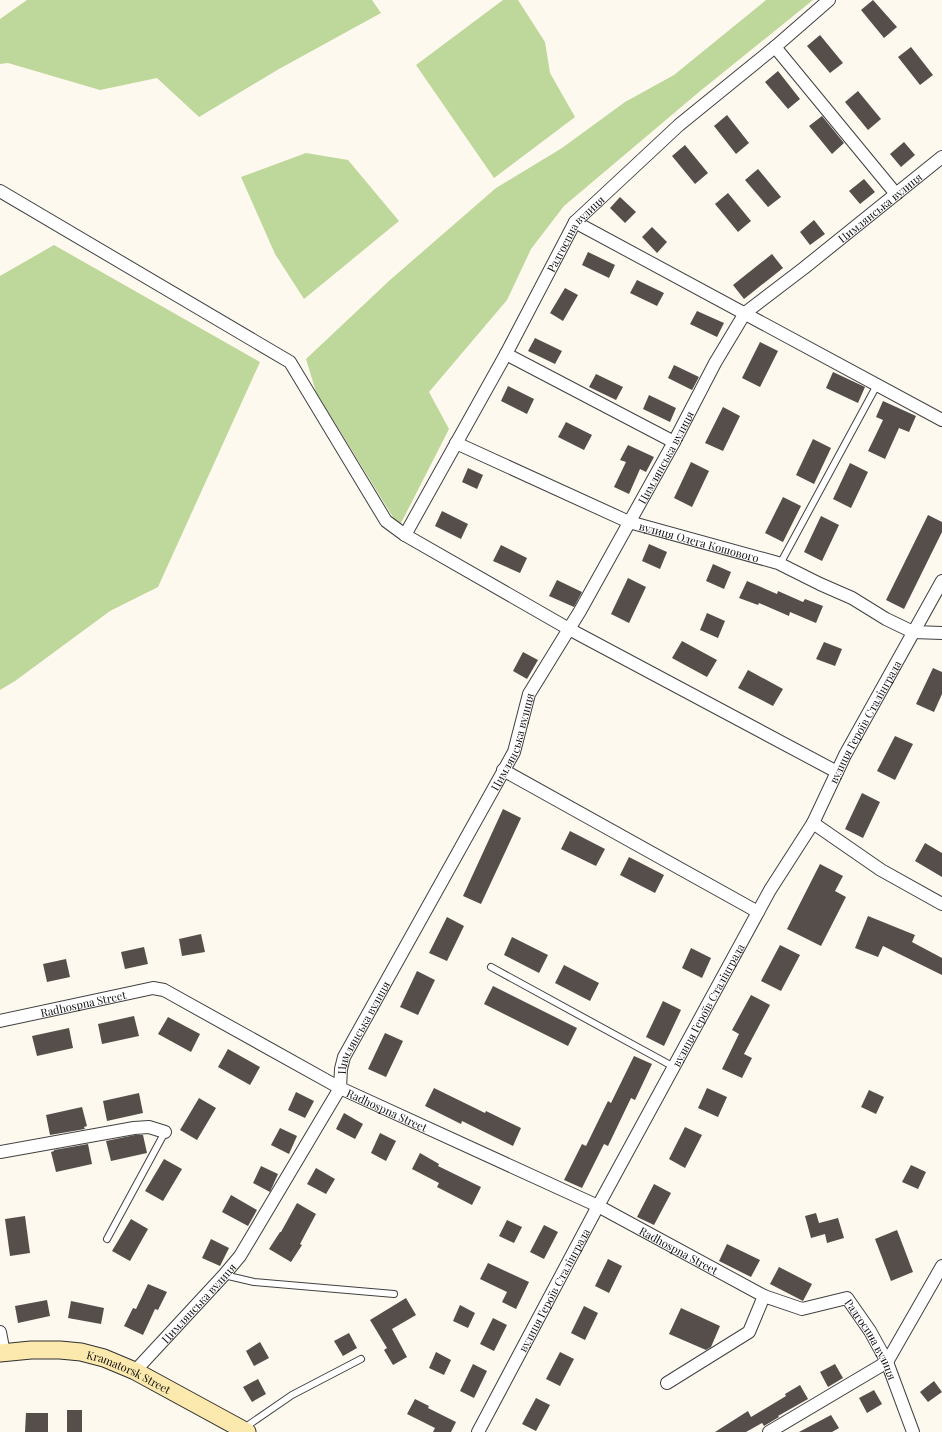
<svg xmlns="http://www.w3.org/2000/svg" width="942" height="1432" font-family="'Playfair Display',serif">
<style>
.forest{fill:#bed79a}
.building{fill:#564e4b}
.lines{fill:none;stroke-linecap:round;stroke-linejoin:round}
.lane-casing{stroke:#414141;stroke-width:8}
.street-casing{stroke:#414141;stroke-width:14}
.secondary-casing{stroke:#303030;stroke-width:19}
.lane{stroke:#fff;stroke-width:6}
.street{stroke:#fff;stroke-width:12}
.secondary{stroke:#fbe9ad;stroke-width:17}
.labels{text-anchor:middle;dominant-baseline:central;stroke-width:4;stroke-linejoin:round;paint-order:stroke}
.street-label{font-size:11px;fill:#0e0e0e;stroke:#fff}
</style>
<rect width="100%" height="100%" fill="#fef9ef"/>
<g class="forest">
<path d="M27,0H372L381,13L279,69L199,117L157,78L100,90L8,63L0,64V19Z"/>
<path d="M503,0H518L545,42L550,73L575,117L494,178L416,65Z"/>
<path d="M766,0H813L699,92L564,206L531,249L507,300L429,392L449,429L399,527L316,392L306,359L390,280L496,188L562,148L625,102L674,75Z"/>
<path d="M306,153L348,160L399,221L304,299L275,254L241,177Z"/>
<path d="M54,245L260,362L158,587L110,611L15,681L0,690V276Z"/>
</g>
<g class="building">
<path d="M873,0L897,27L884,38L861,10Z"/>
<path d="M820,35L843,63L830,73L807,46Z"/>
<path d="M911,47L933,75L920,85L898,57Z"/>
<path d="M778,71L800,99L788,109L765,82Z"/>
<path d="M858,91L881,119L868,130L845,102Z"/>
<path d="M727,115L749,143L736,154L714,126Z"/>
<path d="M822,116L844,143L832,154L809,126Z"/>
<path d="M904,142L915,155L901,167L890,154Z"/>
<path d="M685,145L708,173L695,184L672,156Z"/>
<path d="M758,169L781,197L768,207L745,180Z"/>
<path d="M864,179L875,192L860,204L849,191Z"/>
<path d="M728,193L751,221L738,232L715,204Z"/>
<path d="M620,197L636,212L625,223L610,208Z"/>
<path d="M814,220L825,234L810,245L800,232Z"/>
<path d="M652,227L667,242L657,253L642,237Z"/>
<path d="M588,252L615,265L609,278L582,265Z"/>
<path d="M772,254L783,268L744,299L733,285Z"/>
<path d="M637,280L664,293L657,306L630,293Z"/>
<path d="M565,288L578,295L563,321L550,313Z"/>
<path d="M697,311L724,323L717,337L690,324Z"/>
<path d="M535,338L562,351L555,364L528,351Z"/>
<path d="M760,342L778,351L760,387L742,378Z"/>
<path d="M674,365L699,377L692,390L668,378Z"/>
<path d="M833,372L865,387L858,403L826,388Z"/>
<path d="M596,374L623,387L616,400L589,387Z"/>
<path d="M508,386L534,399L527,414L501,401Z"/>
<path d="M649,395L676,408L670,422L643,409Z"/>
<path d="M883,401L916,416L909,432L899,428L885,459L868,451L883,420L876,417Z"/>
<path d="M723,407L740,416L723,451L705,443Z"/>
<path d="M566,422L592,435L584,450L558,437Z"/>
<path d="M813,439L831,448L814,484L796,475Z"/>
<path d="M628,445L654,457L646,472L640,469L629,494L614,487L626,462L620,460Z"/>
<path d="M691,462L709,471L692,507L674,498Z"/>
<path d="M850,463L868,472L851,508L833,499Z"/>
<path d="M468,468L483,475L477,489L462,482Z"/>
<path d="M783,497L801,506L783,542L765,533Z"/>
<path d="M442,511L468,524L461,539L435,526Z"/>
<path d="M928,515L942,522V532L904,609L886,600Z"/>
<path d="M821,516L839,525L822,561L804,552Z"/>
<path d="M649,544L667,552L660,569L642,561Z"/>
<path d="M501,545L527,558L520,573L493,561Z"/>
<path d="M713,564L731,572L724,589L706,581Z"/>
<path d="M628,578L646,587L629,623L611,614Z"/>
<path d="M557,580L582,592L574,607L549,596Z"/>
<path d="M747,581L777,594L778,591L803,602L805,599L823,606L816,623L790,612L789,616L759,603L758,605L739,598Z"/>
<path d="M707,613L725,621L718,638L700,630Z"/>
<path d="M682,641L717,660L707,677L672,658Z"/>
<path d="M824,642L842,649L835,666L816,659Z"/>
<path d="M523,652L538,660L527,679L513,671Z"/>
<path d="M933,668L942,672V694L934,712L916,704Z"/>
<path d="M748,670L783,689L773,706L738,688Z"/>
<path d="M895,736L913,744L895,780L877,771Z"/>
<path d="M862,793L880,802L863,838L845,829Z"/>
<path d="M503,809L521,818L481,904L463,896Z"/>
<path d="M570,831L605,849L596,866L561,849Z"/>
<path d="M925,843L942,853V877L915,861Z"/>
<path d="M629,857L664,875L655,893L620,875Z"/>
<path d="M820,864L843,876L835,891L846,897L821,946L787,929Z"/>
<path d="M868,916L915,935L912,942L942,958V975L883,946L878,957L855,948Z"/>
<path d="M447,917L464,926L447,961L429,953Z"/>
<path d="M201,934L205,952L182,956L179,939Z"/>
<path d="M512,937L548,955L539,973L504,955Z"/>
<path d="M780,945L800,955L781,991L761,981Z"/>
<path d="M144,947L148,964L125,969L121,952Z"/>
<path d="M691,948L711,958L702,978L682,968Z"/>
<path d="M66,959L70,977L47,982L43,964Z"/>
<path d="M564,965L599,983L590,1001L555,983Z"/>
<path d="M417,971L435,980L418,1015L400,1007Z"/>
<path d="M493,986L577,1028L568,1046L484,1004Z"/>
<path d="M751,995L770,1005L744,1054L752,1058L742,1078L722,1069L739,1034L732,1030Z"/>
<path d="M663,1001L681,1010L664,1046L646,1037Z"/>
<path d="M134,1016L139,1036L102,1044L98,1024Z"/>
<path d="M168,1017L200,1034L191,1052L158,1034Z"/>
<path d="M69,1028L73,1048L37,1056L32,1036Z"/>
<path d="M385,1033L403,1041L386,1077L368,1069Z"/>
<path d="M228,1049L260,1067L250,1085L218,1067Z"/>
<path d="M634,1056L652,1064L635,1100L631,1098L608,1146L604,1144L582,1188L564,1180L582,1144L586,1146L608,1101L611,1103Z"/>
<path d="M434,1088L485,1113L486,1111L521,1128L513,1146L462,1121L461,1124L425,1106Z"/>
<path d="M707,1088L727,1097L718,1117L698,1108Z"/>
<path d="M869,1090L884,1097L876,1114L861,1107Z"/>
<path d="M296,1092L314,1101L305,1118L288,1110Z"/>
<path d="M139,1093L143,1113L107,1121L103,1101Z"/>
<path d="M199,1098L216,1108L197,1140L180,1130Z"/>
<path d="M82,1107L87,1126L84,1127L85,1129L50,1135L46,1115Z"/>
<path d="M344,1113L363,1124L355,1139L336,1129Z"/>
<path d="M685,1127L702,1135L685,1168L669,1159Z"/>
<path d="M280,1128L297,1136L289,1154L271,1145Z"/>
<path d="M380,1133L396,1141L386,1161L371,1153Z"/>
<path d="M135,1135H143L147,1153L111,1161L106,1141Z"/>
<path d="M88,1144L92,1164L56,1172L51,1152L54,1151V1150Z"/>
<path d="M420,1153L439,1164L438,1166L481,1187L472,1205L437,1187L439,1183L412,1169Z"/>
<path d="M164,1159L182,1169L163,1201L145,1191Z"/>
<path d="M911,1165L926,1172L918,1189L902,1182Z"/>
<path d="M261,1166L278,1174L270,1192L253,1183Z"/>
<path d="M316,1168L335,1179L326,1194L307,1184Z"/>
<path d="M654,1184L671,1193L654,1225L637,1217Z"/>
<path d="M231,1195L257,1210L248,1226L222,1212Z"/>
<path d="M297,1203L316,1214L300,1244L302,1245L291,1262L269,1249L280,1232H281Z"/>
<path d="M816,1213L819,1223L838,1218L844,1238L827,1243L825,1234L811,1238L805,1216Z"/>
<path d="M25,1216L30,1253L10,1256L5,1219Z"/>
<path d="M131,1219L148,1229L130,1261L112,1251Z"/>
<path d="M507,1220L522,1227L514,1243L499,1236Z"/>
<path d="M544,1225L558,1232L544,1259L530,1252Z"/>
<path d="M897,1230L913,1272L891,1281L875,1239Z"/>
<path d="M211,1239L229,1248L220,1266L202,1258Z"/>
<path d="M727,1244L760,1260L751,1277L719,1261Z"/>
<path d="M608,1259L622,1266L609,1293L595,1286Z"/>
<path d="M488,1263L529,1282L516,1309L502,1302L507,1292L480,1279Z"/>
<path d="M779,1267L812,1284L803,1301L770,1284Z"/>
<path d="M148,1284L167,1292L158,1310L155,1309L143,1335L124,1326L133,1308L136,1309Z"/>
<path d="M406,1298L416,1315L392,1329L407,1357L393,1365L384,1350L387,1348L370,1320Z"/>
<path d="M47,1300L50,1316L18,1323L15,1306Z"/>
<path d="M71,1301L104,1308L101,1324L68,1318Z"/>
<path d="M460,1305L475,1313L468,1328L453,1321Z"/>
<path d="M584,1306L598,1313L585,1340L571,1333Z"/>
<path d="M681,1308L720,1326L711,1347L706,1350L669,1334Z"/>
<path d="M493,1318L507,1325L494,1351L480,1344Z"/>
<path d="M349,1333L357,1348L343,1356L334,1341Z"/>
<path d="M260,1342L269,1358L254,1366L246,1351Z"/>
<path d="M436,1352L451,1360L444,1375L429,1368Z"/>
<path d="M560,1352L574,1359L560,1386L546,1379Z"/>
<path d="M473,1364L487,1371L474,1398L460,1391Z"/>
<path d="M835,1364L843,1378L828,1387L820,1372Z"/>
<path d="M258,1379L266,1394L252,1402L243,1387Z"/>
<path d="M934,1381L942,1392L928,1402L920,1392Z"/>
<path d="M800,1385L808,1399L778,1416L779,1417L764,1426L762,1423L746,1432H715L748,1411L751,1417L786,1396L785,1394Z"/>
<path d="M874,1390L882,1404L867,1413L859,1398Z"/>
<path d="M536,1398L550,1405L536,1431L522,1424Z"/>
<path d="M415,1399L429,1406L428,1408L456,1422L451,1432H433L435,1428L407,1414Z"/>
<rect x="67" y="1410" width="15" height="22"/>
<path d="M26,1413H48V1432H25Z"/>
<path d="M831,1415L839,1428L832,1432H799Z"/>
</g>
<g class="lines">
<defs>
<g id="lane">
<path d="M780,564L877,385"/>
<path d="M491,967L674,1067"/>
<path d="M107,1239L165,1132"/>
<path d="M224,1275L254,1282L394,1294"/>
<path d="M244,1428L292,1395L361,1359"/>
</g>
<g id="street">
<path d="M775,47L896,194"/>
<path d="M0,191L290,362L386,521L405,535L569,629L837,772"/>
<path d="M575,222L942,420"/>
<path d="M506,354L674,442"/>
<path id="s1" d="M456,443L629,522L778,563L820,584L852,598L886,619L913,632L942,633"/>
<path id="s2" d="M405,535L506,354L575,222L679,125L775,47L829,0"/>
<path d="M503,770L758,912"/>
<path d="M813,823L881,870L942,904"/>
<path id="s3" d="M0,1021L153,988L164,990L340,1088L598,1206L764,1296"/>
<path d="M0,1152L134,1128L149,1127L165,1132"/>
<path d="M0,1332L4,1353"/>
<path id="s4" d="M135,1371L224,1275L240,1256L340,1088L341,1069L344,1057L514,752L529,694L580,611L674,442L715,363L745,313L804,268L942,157"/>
<path id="s5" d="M667,1383L749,1332L764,1296L802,1309L847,1298L870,1331L887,1362L913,1432"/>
<path id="s6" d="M478,1432L598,1206L770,890L813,823L845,755L942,581"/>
<path d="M769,1432L887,1362L942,1266"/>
</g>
<g id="secondary">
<path id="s7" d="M0,1353L31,1350H60L81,1352L104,1358L135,1371L247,1432"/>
</g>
</defs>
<use href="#lane" class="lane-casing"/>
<use href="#street" class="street-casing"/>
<use href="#secondary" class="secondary-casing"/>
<use href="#lane" class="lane"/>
<use href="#street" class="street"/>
<use href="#secondary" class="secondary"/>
</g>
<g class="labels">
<g class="street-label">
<text stroke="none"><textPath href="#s4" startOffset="1401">Цимлянська вулиця</textPath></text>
<text stroke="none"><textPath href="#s2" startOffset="347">Радгоспна вулиця</textPath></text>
<text stroke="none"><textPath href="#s4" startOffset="1065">Цимлянська вулиця</textPath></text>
<text stroke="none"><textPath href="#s1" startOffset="263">вулиця Олега Кошового</textPath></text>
<text stroke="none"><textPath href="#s6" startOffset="809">вулиця Героїв Сталінграда</textPath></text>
<text stroke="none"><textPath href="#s4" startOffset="741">Цимлянська вулиця</textPath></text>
<text stroke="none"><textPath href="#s3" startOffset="85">Radhospna Street</textPath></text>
<text stroke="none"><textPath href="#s6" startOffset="485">вулиця Героїв Сталінграда</textPath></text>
<text stroke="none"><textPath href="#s4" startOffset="417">Цимлянська вулиця</textPath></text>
<text stroke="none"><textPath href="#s3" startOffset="421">Radhospna Street</textPath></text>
<text stroke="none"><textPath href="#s3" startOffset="745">Radhospna Street</textPath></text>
<text stroke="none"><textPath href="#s6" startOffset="161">вулиця Героїв Сталінграда</textPath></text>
<text stroke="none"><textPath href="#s4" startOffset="93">Цимлянська вулиця</textPath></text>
<text stroke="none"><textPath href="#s5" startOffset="270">Радгоспна вулиця</textPath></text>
<text stroke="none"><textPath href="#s7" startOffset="133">Kramatorsk Street</textPath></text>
</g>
</g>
</svg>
